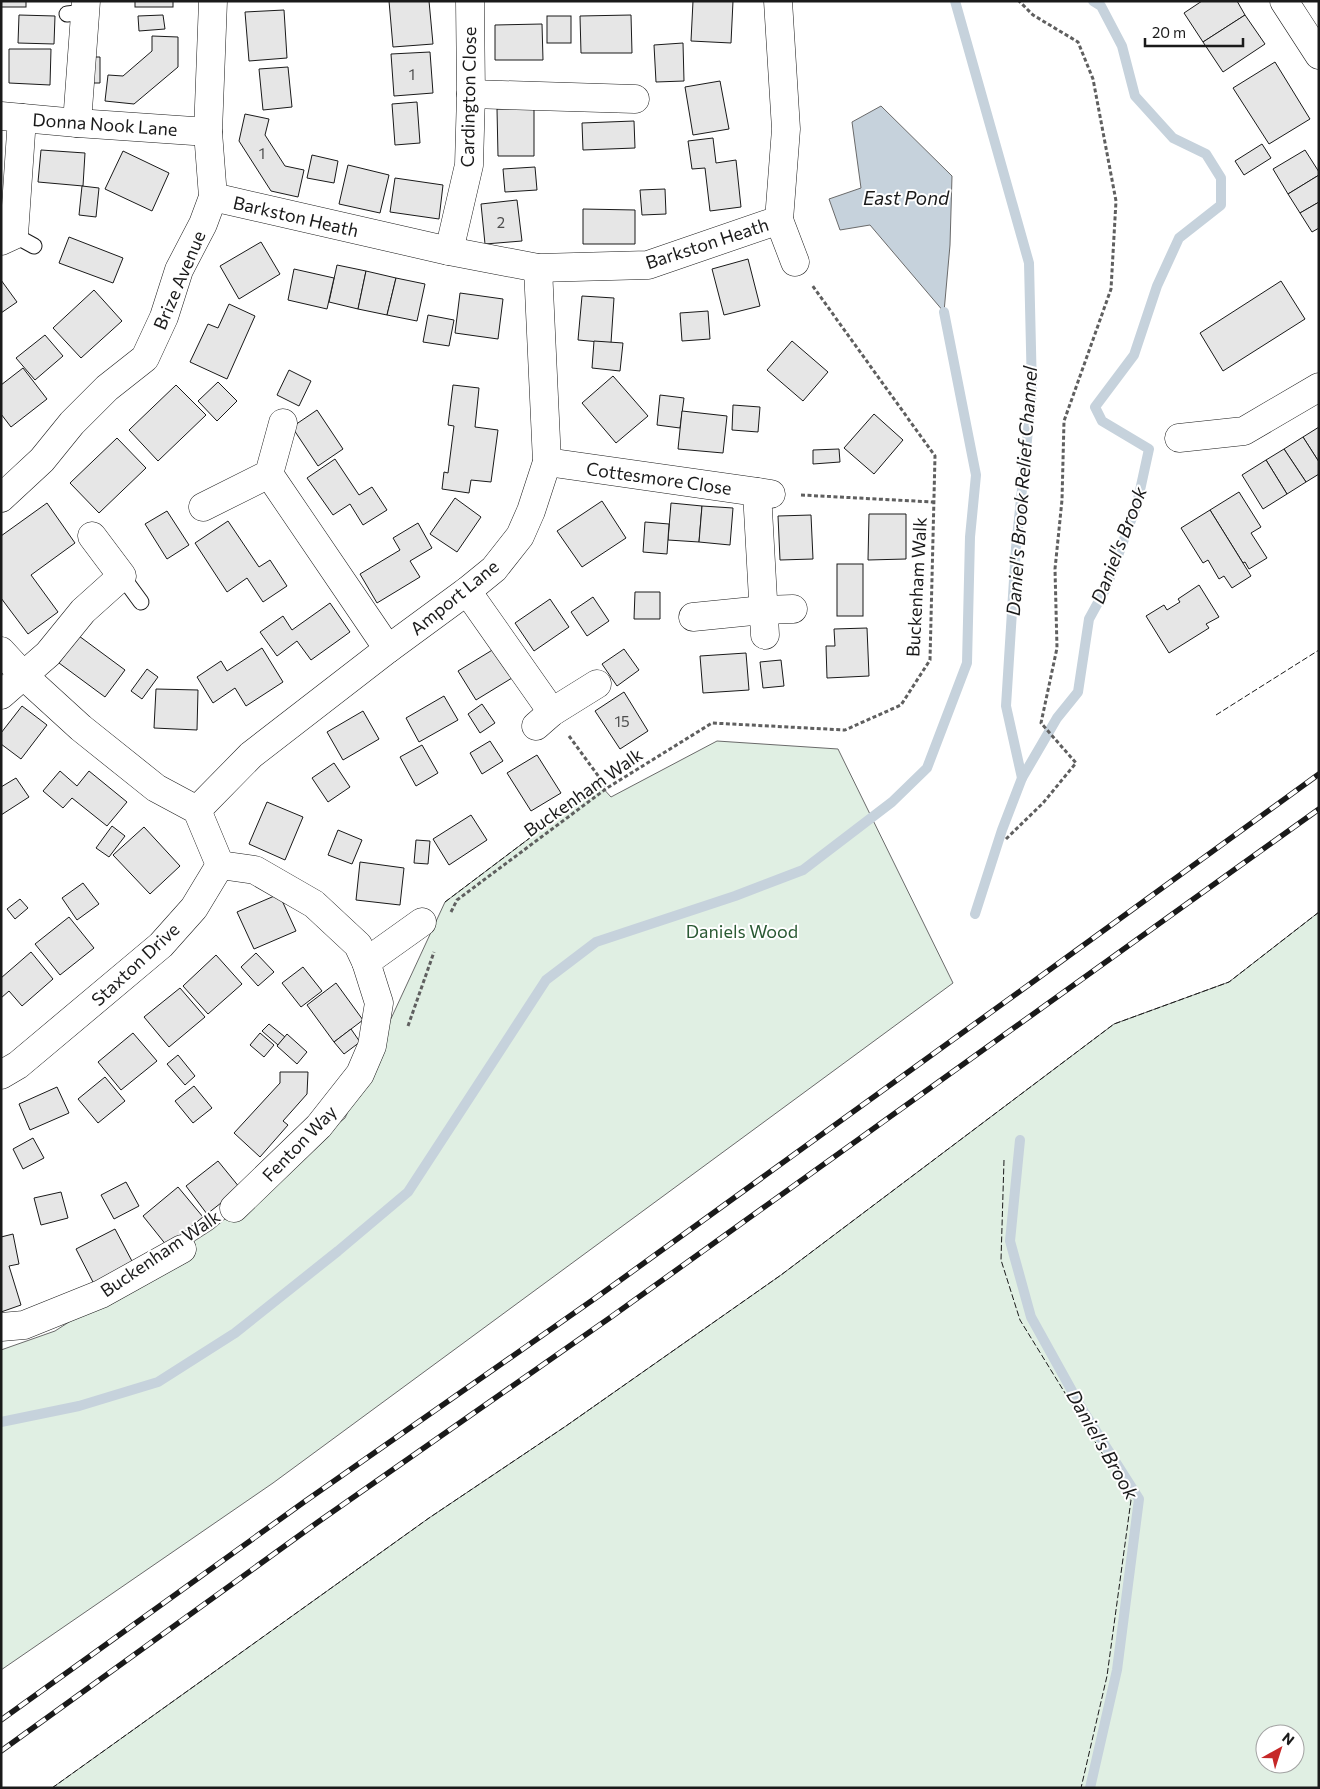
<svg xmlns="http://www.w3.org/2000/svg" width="1320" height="1789" font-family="Commissioner,sans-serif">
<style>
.green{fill:#e0efe3;stroke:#6a6a6a;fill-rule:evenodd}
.water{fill:#c6d2dc;stroke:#6a6a6a}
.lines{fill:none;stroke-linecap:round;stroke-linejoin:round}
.stream{stroke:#c6d2dc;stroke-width:10}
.building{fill:#e6e6e6;stroke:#1a1a1a}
.lane-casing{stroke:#1a1a1a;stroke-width:17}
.street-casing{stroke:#1a1a1a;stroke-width:29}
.path{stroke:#5f5f5f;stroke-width:3;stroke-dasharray:4 2.5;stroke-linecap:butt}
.lane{stroke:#fff;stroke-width:15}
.street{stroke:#fff;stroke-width:28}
.rail-casing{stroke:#1a1a1a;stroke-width:5.5}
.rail{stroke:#fff;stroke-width:4;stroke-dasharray:11;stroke-linecap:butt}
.fence{stroke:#1a1a1a;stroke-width:1;stroke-dasharray:6 2.5;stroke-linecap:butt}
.labels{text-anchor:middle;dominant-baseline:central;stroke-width:4;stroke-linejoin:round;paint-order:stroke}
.number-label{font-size:15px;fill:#4d4d4d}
.street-label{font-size:18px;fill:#1a1a1a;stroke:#fff}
.park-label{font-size:18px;fill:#2b5a34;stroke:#fff}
.water-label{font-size:19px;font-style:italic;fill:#1a1a1a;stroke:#fff}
</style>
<rect width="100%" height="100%" fill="#fff"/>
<g class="green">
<path d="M717,741L838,749L953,983L273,1483L1,1670V1350L55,1331L213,1229L345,1118L445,902L600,785L611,797Z"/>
<path d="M1319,912V1788H52L429,1518L566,1426L781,1275L1114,1024L1229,982ZM1265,1734H1295V1764H1265Z"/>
</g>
<path class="water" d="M881,106L952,176L950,245L944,312L870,225L840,230L829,199L861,188L852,122Z"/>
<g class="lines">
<g class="stream">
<path d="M955,1L1029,263L1032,391L1016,548L1006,706L1022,778"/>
<path d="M975,914L1002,830L1022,778L1057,718L1078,692L1089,619L1106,588L1137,504L1149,449L1102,421L1095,407L1134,355L1157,286L1179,238L1221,205V178L1206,154L1173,138L1135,96L1122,46L1101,6L1093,1"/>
<path d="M1020,1140L1010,1241L1031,1317L1082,1409L1139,1499L1117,1670L1090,1788"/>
<path d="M1,1422L79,1406L158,1382L235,1333L338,1251L408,1192L546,980L596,942L735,896L803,870L892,802L927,768L967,663L970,537L976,475L944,312"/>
</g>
</g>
<g class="building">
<rect x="1" y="1" width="25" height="6"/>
<rect x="135" y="1" width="38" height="6"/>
<path d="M389,1H429L433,44L393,47Z"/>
<path d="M693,1H733L731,43L691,41Z"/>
<path d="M1202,1H1237L1245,15L1203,42L1184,13Z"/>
<path d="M284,10L287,58L249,61L245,12Z"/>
<path d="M19,15L55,16L54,44L18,43Z"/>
<path d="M163,15L165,29L139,31L138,16Z"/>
<path d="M631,15L632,53H581L580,16Z"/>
<path d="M1245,15L1265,44L1223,72L1203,42Z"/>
<rect x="547" y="16" width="24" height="27"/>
<path d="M542,24L543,60H495V25Z"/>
<path d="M152,36L178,37V67L134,104L105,101L108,75L123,76L152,51Z"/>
<path d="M683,43L684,81L656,82L654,45Z"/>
<path d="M9,49H51L50,85L9,83Z"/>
<path d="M430,52L433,93L394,96L391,54Z"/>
<path d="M91,57H100V83H90Z"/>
<path d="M1275,62L1310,119L1269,144L1233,88Z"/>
<path d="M288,67L292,107L263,110L259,69Z"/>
<path d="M720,81L729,129L693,135L685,87Z"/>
<path d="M417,102L420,143L395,145L392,104Z"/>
<path d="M534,108V156H498L497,109Z"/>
<path d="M245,114L269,119L265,135L285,166L304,170L298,197L271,191L239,141Z"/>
<path d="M634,121L635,148L583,150L582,123Z"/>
<path d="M713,138L716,163L736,160L741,207L710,211L705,168L692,169L688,141Z"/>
<path d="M1262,144L1271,158L1244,175L1235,161Z"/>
<path d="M41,150L85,153L83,186L38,182Z"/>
<path d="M1305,150L1319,172V175L1288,194L1273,169Z"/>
<path d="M123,151L169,173L152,211L105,189Z"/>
<path d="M312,155L338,161L334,183L307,178Z"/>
<path d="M348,165L389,175L380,213L339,204Z"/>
<path d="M535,167L537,190L505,192L503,169Z"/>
<path d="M1319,175V202L1300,213L1288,194Z"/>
<path d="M395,178L443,185L439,219L390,212Z"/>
<path d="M82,186L99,188L96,217L79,215Z"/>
<path d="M665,189L666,214L642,215L640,190Z"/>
<path d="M517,200L522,241L485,244L481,204Z"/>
<path d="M1319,202V228L1312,232L1300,213Z"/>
<path d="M583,209L635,210V244H583Z"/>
<path d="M69,237L123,258L113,283L59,263Z"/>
<path d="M261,242L280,274L239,299L220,266Z"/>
<path d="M748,259L760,306L724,315L712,269Z"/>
<path d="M337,265L366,271L358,309L329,302Z"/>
<path d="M294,269L334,278L327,309L288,300Z"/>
<path d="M366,271L396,278L387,315L358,309Z"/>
<path d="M396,278L425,284L417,321L387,315Z"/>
<path d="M1,280L17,302L1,313Z"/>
<path d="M1281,281L1305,319L1223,371L1200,333Z"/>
<path d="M94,290L122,321L81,358L53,328Z"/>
<path d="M460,293L503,299L498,339L455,333Z"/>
<path d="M582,296L614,298L611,343L578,340Z"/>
<path d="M229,304L255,316L227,379L190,362L208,324L218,328Z"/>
<path d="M708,311L710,339L682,341L680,313Z"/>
<path d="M428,315L454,320L449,346L423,342Z"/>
<path d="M45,335L63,356L35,380L16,358Z"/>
<path d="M594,341L623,343L620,371L592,368Z"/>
<path d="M792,341L828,372L803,401L767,370Z"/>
<path d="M23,368L47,399L11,427L1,414V385Z"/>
<path d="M289,370L311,381L299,406L277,395Z"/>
<path d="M613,376L648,416L616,443L582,403Z"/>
<path d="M218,382L237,401L217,421L198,401Z"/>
<path d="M176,385L206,415L158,461L129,430Z"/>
<path d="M453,385L479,388L475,427L498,430L491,482L471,480L469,493L442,489L444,472L448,473L454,426L448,425Z"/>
<path d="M660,395L684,398L680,428L657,425Z"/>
<path d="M733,405L760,407L758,432L732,430Z"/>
<path d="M317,410L343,449L318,466L292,427Z"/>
<path d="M682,411L727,416L723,453L678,449Z"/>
<path d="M874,414L903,440L874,474L844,448Z"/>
<path d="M1319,427V462L1303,437Z"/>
<path d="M1303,437L1319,462V474L1306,482L1284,449Z"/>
<path d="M117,438L146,468L99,513L70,483Z"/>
<path d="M839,449L840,462L813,464V450Z"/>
<path d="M1284,449L1306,482L1287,494L1266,460Z"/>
<path d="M335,459L359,495L372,487L387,510L363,525L350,504L333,515L307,478Z"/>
<path d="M1266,460L1287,494L1263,509L1242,475Z"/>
<path d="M1239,492L1261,527L1251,533L1267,558L1249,569L1245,562L1243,563L1210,510Z"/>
<path d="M455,498L481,517L457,552L430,534Z"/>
<path d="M602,501L626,538L582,567L557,531Z"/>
<path d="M47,503L75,543L31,575L58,612L28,634L1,598V536Z"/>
<path d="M671,503L702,506L699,542L668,540Z"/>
<path d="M702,506L733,508L730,545L699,542Z"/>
<path d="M1210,510L1251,576L1232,588L1224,576L1219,579L1208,560L1203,563L1181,528Z"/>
<path d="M167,511L189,545L167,559L145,524Z"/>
<path d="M869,514H906V559L868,560Z"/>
<path d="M811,515L813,559L780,560L778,516Z"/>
<path d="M228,521L259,567L270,560L287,586L263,602L247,578L227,592L195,543Z"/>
<path d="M645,522L669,524L667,554L643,552Z"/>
<path d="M418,523L432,548L410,561L420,577L377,603L360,574L400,550L393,538Z"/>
<rect x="837" y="564" width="26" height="52"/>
<path d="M1199,585L1219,617L1206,624L1209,628L1169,653L1146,616L1164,605L1167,610L1180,602L1178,599Z"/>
<path d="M635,592H660V619H634Z"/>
<path d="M593,597L609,621L587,636L571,612Z"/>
<path d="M550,599L569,627L534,651L515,623Z"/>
<path d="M330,603L350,632L311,660L297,641L277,656L260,632L283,616L292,630Z"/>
<path d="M867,628L869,676L827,678L826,646H835L834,629Z"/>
<path d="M79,636L125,670L105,697L59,663Z"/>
<path d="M262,648L283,682L246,706L235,688L213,703L197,677L221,661L227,671Z"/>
<path d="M494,649L512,678L476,700L458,671Z"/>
<path d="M624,649L639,670L617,686L602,664Z"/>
<path d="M746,653L749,690L703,693L700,656Z"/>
<path d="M781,660L784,686L763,688L760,662Z"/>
<path d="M147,669L158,677L142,699L131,691Z"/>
<path d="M156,689L198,690L197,730L154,728Z"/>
<path d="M624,692L648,731L620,749L595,711Z"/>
<path d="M444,696L458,720L419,742L406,718Z"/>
<path d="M482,704L495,723L480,733L468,714Z"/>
<path d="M22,706L47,725L21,759L1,744V733Z"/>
<path d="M363,711L379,739L343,760L327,732Z"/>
<path d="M490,741L503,761L482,774L470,753Z"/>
<path d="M422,745L438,773L416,786L400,757Z"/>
<path d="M537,755L561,793L531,811L507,773Z"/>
<path d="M334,763L350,787L328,802L312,778Z"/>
<path d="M60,771L77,786L89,771L127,802L107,826L72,798L63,808L43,791Z"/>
<path d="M16,778L29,797L1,815V787Z"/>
<path d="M267,802L303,817L285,860L249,844Z"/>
<path d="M471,815L487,840L449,865L433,839Z"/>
<path d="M112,826L125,836L109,857L96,848Z"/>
<path d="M144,827L180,866L150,894L113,855Z"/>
<path d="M338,830L362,840L352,864L328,855Z"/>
<path d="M416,840L430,841L428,864L414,863Z"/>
<path d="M360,862L404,868L400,905L356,900Z"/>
<path d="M83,883L99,904L77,920L62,898Z"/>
<path d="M279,894L296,931L254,949L237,912Z"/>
<path d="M20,899L28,908L15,919L7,909Z"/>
<path d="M69,917L94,948L60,975L35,944Z"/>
<path d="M31,952L53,979L22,1006L9,991L1,998V978Z"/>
<path d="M256,953L274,972L258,986L241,967Z"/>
<path d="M216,955L242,984L208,1014L183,986Z"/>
<path d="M303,967L322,991L301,1007L282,983Z"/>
<path d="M336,983L363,1020L334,1042L307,1005Z"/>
<path d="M180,988L205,1017L169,1047L144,1017Z"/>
<path d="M269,1024L285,1037L278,1045L262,1031Z"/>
<path d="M351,1029L360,1042L344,1054L334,1042Z"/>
<path d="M133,1033L157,1061L121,1090L98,1062Z"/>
<path d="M260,1033L274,1045L264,1057L250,1045Z"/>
<path d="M287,1034L307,1052L297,1064L277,1046Z"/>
<path d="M178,1055L195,1076L185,1085L167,1064Z"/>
<path d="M280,1072H308L307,1094L283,1121L288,1125L260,1157L234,1133L280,1083Z"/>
<path d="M105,1077L125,1101L98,1123L78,1099Z"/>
<path d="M194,1086L212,1108L193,1123L175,1101Z"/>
<path d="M57,1087L69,1113L30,1130L19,1104Z"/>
<path d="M33,1138L44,1158L23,1169L13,1149Z"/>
<path d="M218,1161L240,1188L207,1214L186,1186Z"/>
<path d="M126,1182L139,1206L114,1219L101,1195Z"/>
<path d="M178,1187L203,1217L167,1246L143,1216Z"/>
<path d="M61,1192L68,1218L41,1225L34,1198Z"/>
<path d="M115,1229L133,1263L94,1284L76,1249Z"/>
<path d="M13,1234L19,1264L9,1266L21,1305L1,1312V1237Z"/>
</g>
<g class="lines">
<defs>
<g id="lane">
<path d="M67,14L85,12"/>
<path d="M14,235L34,246"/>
<path d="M122,576L141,602"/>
</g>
<g id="street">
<path d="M1284,1L1319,55"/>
<path d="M471,94L635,99"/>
<path d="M1,116L77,123L208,132"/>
<path d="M77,123L86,1"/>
<path d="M213,197L449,251L538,268L648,265L779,220L786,129L778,1"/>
<path d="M779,220L795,262"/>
<path d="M1,241L14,235L22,118"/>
<path d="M449,251L469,165L471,94L470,1"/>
<path d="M1179,438L1244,431L1319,387"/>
<path d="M547,462L771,494"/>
<path d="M269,474L388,649"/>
<path d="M757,492L765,635"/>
<path d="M1,498L42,460L72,423L107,388L145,358L164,317L179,270L203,224L213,197L208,132L213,1"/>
<path d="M203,507L269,474L283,423"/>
<path d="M467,591L552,712"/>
<path d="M693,617L763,610L793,609"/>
<path d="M1,651L24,676L81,728L156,788L197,810L220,865L194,908L161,945L18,1065L1,1075"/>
<path d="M1,695L48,654L83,611L122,576L92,536"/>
<path d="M536,726L552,712L597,684"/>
<path d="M197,810L251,755L388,649L467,591L494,569L520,536L531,511L547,462L538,268"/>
<path d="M220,865L255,870L314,904L358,945L366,962L379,1003L372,1046L360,1074L319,1126L234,1208"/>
<path d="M366,962L422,922"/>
<path d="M1,1327L24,1325L101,1294L182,1249"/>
</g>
</defs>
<use href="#lane" class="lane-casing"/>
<use href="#street" class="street-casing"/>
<g class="path">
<path d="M801,495L933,502"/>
<path d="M569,736L607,788"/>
<path d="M1006,839L1043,803L1076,763L1041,723L1057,648L1055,569L1062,500L1064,421L1111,289L1116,201L1093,79L1078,42L1033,15L1019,1"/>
<path d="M451,912L457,900L607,788L712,723L845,730L901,705L930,660L935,456L812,285"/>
<path d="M408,1026L434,952"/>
</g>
<use href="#lane" class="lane"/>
<use href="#street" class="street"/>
<defs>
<g id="rail">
<path d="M1,1720L304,1502L597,1297L1052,968L1319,774"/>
<path d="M1,1751L318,1522L611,1317L1319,809"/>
</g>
</defs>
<use href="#rail" class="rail-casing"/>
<use href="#rail" class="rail"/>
<g class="fence">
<path d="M1216,715L1319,650"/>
<path d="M445,902L600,785"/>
<path d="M1004,1160L1001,1260L1020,1320L1131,1500L1107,1676L1081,1788"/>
<path d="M52,1788L429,1518L566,1426L781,1275L1114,1024L1229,982L1319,912"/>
</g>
</g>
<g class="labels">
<g class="number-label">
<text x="412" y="74">1</text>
<text x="262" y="153">1</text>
<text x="501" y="222">2</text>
<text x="622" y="721">15</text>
</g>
<g class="street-label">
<text transform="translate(468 97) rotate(-89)">Cardington Close</text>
<text transform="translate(105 124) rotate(4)">Donna Nook Lane</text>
<text transform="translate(296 216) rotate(13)">Barkston Heath</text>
<text transform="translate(707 243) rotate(-18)">Barkston Heath</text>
<text transform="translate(179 280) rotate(-67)">Brize Avenue</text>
<text transform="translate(659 478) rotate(8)">Cottesmore Close</text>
<text transform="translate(916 587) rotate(-87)">Buckenham Walk</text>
<text transform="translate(454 597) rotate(-39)">Amport Lane</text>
<text transform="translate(583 792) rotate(-35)">Buckenham Walk</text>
<text transform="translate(135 964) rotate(-43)">Staxton Drive</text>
<text transform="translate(299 1143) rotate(-46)">Fenton Way</text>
<text transform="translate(160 1253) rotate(-34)">Buckenham Walk</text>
</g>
<g class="park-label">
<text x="742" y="931">Daniels Wood</text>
</g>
<g class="water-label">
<text x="906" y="197">East Pond</text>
<text transform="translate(1021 491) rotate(-86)">Daniel's Brook Relief Channel</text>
<text transform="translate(1118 545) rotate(-69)">Daniel's Brook</text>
<text transform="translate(1103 1444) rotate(60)">Daniel's Brook</text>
</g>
</g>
<rect width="1320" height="1789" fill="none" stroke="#1a1a1a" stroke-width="5"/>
<g transform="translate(1280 1749) rotate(39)"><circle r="24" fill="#ffffff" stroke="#a3a3a3"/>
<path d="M0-4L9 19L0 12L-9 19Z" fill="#c62828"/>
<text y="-8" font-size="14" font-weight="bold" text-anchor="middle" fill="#1a1a1a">N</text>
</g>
<path d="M1145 38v8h98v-8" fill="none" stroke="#1a1a1a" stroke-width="2.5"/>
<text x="1152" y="38" font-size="15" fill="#1a1a1a" stroke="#ffffff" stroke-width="4" paint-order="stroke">20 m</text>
</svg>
